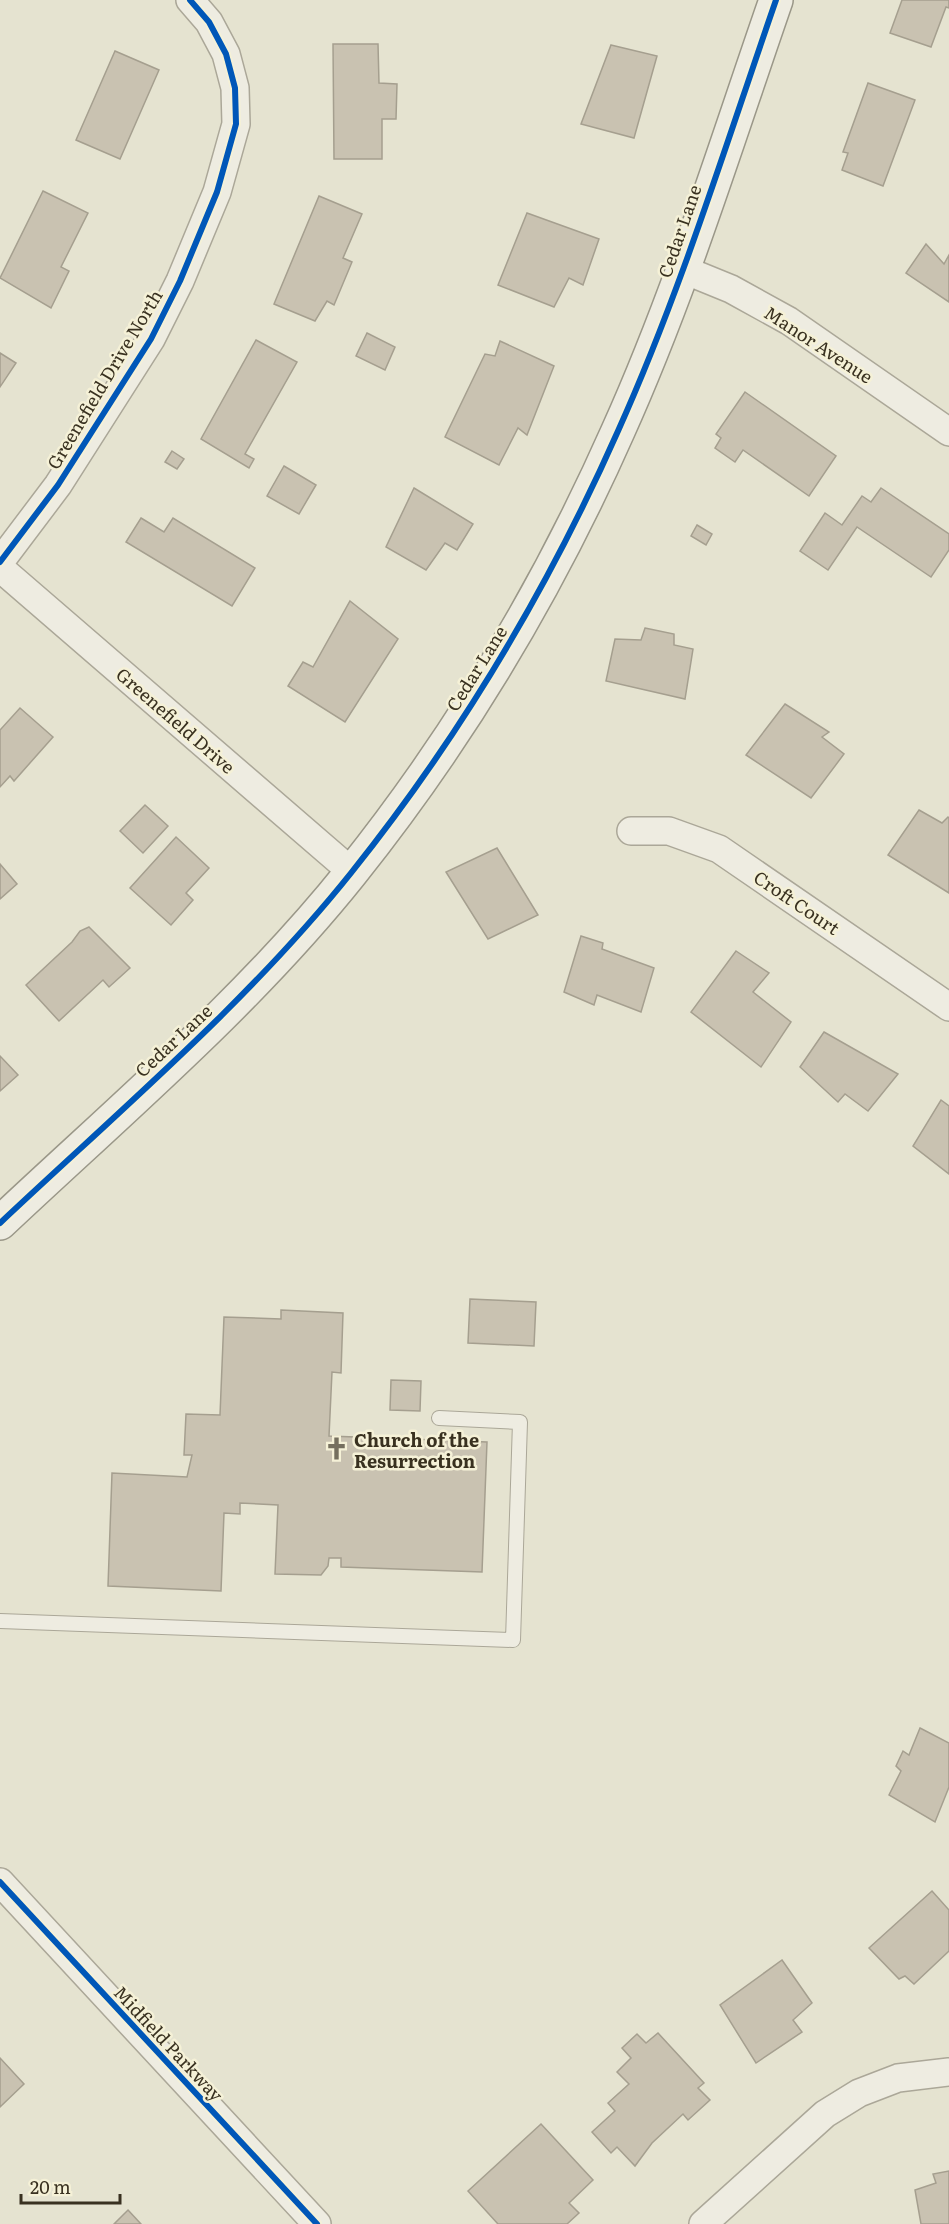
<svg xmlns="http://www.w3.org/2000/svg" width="949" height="2224" font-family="Literata,serif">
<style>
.building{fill:#c9c2b1;stroke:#a59f8f;stroke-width:1.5}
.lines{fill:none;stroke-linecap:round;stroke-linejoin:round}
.lane-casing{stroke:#aba798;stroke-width:16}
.street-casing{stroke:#aba798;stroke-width:30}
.secondary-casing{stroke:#9a9788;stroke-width:36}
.lane{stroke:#eeece1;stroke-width:14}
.street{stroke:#eeece1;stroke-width:27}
.secondary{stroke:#eeece1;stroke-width:33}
.cycleway-casing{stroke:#f5f1d7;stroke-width:10}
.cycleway{stroke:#0057b8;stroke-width:6}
.labels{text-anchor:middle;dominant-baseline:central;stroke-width:5;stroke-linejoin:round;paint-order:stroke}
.street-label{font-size:18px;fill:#393120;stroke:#f5f1d7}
.poi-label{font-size:18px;font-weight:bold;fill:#393120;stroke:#f5f1d7;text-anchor:start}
</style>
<rect width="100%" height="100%" fill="#e5e3d0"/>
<g class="building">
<path d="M902,0H949V8L946,7L931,47L890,33Z"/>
<path d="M333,44H378L379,83L397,84L396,119H382V159H334Z"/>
<path d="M611,45L657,56L634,138L581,124Z"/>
<path d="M115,51L159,70L120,159L76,140Z"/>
<path d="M868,83L915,100L883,186L842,170L848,153L843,152Z"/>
<path d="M43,191L88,213L61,267L69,271L51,308L0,278Z"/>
<path d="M319,196L362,214L343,258L352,262L334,305L327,301L315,321L274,304Z"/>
<path d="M527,213L599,239L583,285L569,278L554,307L498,285Z"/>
<path d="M926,244L944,264L949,255V302L906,273Z"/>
<path d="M367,333L395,347L385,370L356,356Z"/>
<path d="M256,340L297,362L245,454L254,459L249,468L201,439Z"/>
<path d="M500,341L554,366L527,435L518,428L499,465L445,437L485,354L495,356Z"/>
<path d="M0,353L16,363L0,387Z"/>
<path d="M745,392L836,456L809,496L743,450L735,462L715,448L721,438L716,434Z"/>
<path d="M172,451L184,459L177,469L165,462Z"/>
<path d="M284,466L316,485L299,514L267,496Z"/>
<path d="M414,488L473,524L457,550L445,543L426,570L386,547Z"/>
<path d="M881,488L949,534V550L931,577L857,527L828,570L800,551L825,513L842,525L862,496L871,502Z"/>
<path d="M141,518L164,532L173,518L255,568L232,606L126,542Z"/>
<path d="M697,525L712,534L706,545L691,536Z"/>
<path d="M350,601L398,639L345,722L288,686L303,662L313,667Z"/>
<path d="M645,628L674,634V645L693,649L685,699L606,681L615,639L641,640Z"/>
<path d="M785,704L829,732L822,737L844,754L811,798L746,755Z"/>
<path d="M20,708L53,737L14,781L10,776L0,787V730Z"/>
<path d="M145,805L168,826L143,853L120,831Z"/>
<path d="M919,810L942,823L948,817L949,818V893L888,855Z"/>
<path d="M176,837L209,868L186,893L193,900L171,925L130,888Z"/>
<path d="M497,848L538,915L488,939L446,872Z"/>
<path d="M0,864L17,884L0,899Z"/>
<path d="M89,927L130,968L109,987L103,980L59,1021L26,985L72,942L80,931Z"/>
<path d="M581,936L603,943L602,949L654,968L641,1012L597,995L594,1005L564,992Z"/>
<path d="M736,951L769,973L753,992L791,1022L761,1067L691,1012Z"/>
<path d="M824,1032L898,1074L868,1111L845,1094L838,1102L800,1067Z"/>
<path d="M0,1056L18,1075L0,1091Z"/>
<path d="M941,1100L949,1106V1174L913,1146Z"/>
<path d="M470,1299L536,1302L534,1346L468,1343Z"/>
<path d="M281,1310L343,1313L341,1373L332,1372L329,1436L487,1442L482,1572L341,1567V1558H329L328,1566L321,1575L275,1574L278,1505L240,1503V1514L224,1513L221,1591L108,1586L112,1473L187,1477L192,1455H184L186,1414L220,1415L224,1317L281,1319Z"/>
<path d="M391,1380L421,1381L420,1411L390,1410Z"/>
<path d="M920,1728L949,1743V1787L935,1822L889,1795L901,1771L896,1766L903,1751L909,1755Z"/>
<path d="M932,1891L949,1910V1951L914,1984L905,1976L899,1979L869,1948Z"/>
<path d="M782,1960L812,2003L793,2020L802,2032L756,2063L720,2005Z"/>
<path d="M658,2033L704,2083L698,2088L710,2100L688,2120L683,2114L652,2143L635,2166L617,2147L611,2153L592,2132L615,2111L608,2103L629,2084L617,2072L631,2058L622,2048L637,2034L646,2043Z"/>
<path d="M0,2058L24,2084L0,2107Z"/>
<path d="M541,2124L593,2180L569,2203L579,2213L567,2224H498L468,2191Z"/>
<path d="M949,2171V2224H921L915,2190L936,2183L933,2174Z"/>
<path d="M128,2210L141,2224H114Z"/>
</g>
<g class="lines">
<defs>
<path id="lane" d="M0,1621L513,1640L520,1422L439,1418"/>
<g id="street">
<path d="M682,269L731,289L789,321L949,432"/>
<path d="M0,562L58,485L151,339L180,281L217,192L236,124L235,88L226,54L209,22L190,0"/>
<path d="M0,568L352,872"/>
<path d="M631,831H669L719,849L949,1007"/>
<path d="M0,1882L317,2224"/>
<path d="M703,2224L825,2114L859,2093L898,2078L949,2072"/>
</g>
<path id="secondary" d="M0,1223C120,1110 248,1002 351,873C459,738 548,589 618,431C681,291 726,144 776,0"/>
</defs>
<use href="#lane" class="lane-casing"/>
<use href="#street" class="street-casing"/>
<use href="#secondary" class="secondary-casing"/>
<use href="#lane" class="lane"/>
<use href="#street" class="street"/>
<use href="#secondary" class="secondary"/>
<defs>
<g id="cycleway">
<path d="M0,562L58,485L151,339L180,281L217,192L236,124L235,88L226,54L209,22L190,0"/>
<path d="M0,1223C120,1110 248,1002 351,873C459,738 548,589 618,431C681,291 726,144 776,0"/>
<path d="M0,1882L317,2224"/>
</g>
</defs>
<use href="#cycleway" class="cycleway-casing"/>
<use href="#cycleway" class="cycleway"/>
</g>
<defs>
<symbol id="church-bare" viewBox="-9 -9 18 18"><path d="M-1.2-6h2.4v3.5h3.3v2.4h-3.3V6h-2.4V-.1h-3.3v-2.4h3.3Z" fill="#756f5e" stroke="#f5f1d7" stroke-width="2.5" paint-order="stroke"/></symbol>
</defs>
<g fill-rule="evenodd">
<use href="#church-bare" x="320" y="1432" width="33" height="33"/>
</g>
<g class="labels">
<g class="street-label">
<text transform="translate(679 231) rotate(-71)">Cedar Lane</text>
<text transform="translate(819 344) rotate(33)">Manor Avenue</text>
<text transform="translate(104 379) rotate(-59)">Greenefield Drive North</text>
<text transform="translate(476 668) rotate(-58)">Cedar Lane</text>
<text transform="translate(176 720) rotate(41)">Greenefield Drive</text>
<text transform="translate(797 902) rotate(34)">Croft Court</text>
<text transform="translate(173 1040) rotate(-43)">Cedar Lane</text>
<text transform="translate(169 2043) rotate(47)">Midfield Parkway</text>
</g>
<g class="poi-label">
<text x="354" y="1439">Church of the<tspan x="354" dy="21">Resurrection</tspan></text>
</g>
</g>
<path d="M21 2194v9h99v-9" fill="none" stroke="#393120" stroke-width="3"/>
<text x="30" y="2194" font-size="18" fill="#393120" stroke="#f5f1d7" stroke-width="4.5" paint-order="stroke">20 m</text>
</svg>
